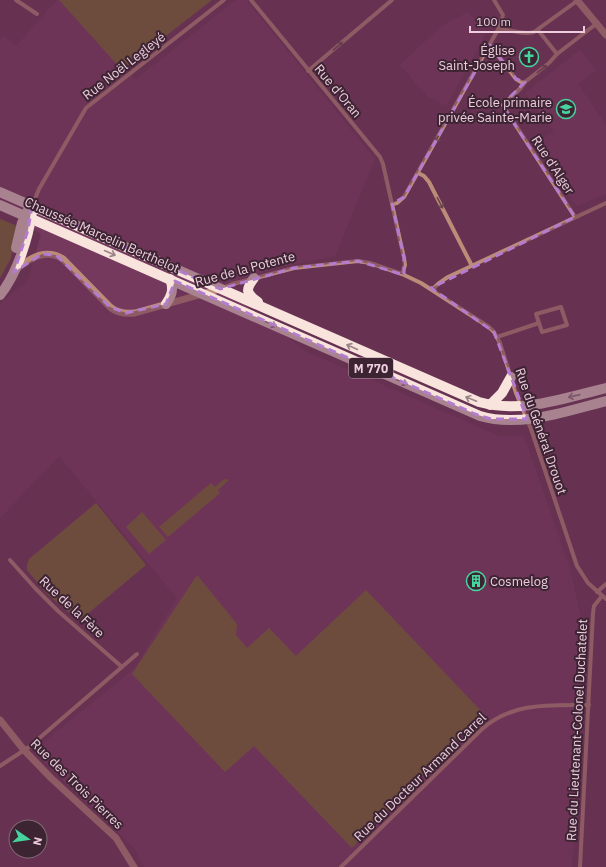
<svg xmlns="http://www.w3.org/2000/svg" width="606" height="867" font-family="'IBM Plex Sans',sans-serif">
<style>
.built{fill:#75395e}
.green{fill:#746e27}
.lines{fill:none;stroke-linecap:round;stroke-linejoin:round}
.minor{stroke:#bc8c78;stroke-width:4}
.tertiary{stroke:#bc8c78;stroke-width:7}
.primary{stroke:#f8e4dc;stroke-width:10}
.oneway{stroke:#69484a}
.oneway2{stroke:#9a8487}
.marked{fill:none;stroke:#b47ccf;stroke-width:3;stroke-dasharray:8 5;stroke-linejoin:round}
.labels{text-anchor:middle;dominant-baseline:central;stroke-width:4;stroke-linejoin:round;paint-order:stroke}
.shield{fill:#3c2432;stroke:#b99aab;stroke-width:1}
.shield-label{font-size:12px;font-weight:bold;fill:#eecddf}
.poi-label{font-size:13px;fill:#eecddf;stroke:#3c2432;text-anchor:end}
.street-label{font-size:13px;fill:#eecddf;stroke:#3c2432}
</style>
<rect width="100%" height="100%" fill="#673252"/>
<g class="built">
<path d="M57,0H59L122,69L136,79L236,0H246L375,159L335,256L285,266L219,285L305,351L499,436H524L570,569L583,627L572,867H144L134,848L33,751L134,669L177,598L59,456L0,518V304L28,280L41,234L0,207V40L3,36L16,46Z"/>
<path d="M468,12L487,32L446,106L427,96L400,65L443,25Z"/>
<path d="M580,50L596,70L578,84L606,125V194L577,206L575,205L535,144L554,131L525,93Z"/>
</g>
<g class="green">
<path d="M59,0H212L122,70Z"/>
<path d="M0,219L17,226L11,258L0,278Z"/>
<path d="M224,479L229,480L218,490L220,493L168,537L159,527L211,483L215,487Z"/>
<path d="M96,503L146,565L79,621L46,593L27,570V565L29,559Z"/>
<path d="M142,512L166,540L149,554L126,527Z"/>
<path d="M197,575L237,624L236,635L247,648L269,628L296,656L366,590L483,713L352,848L254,746L225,772L132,674Z"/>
</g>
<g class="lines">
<g class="minor">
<path d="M16,0L37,14"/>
<path d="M251,0L380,157L383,164L404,258L405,265L402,274"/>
<path d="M498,30C510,28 523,36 534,32L577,1"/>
<path d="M538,30L557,54"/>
<path d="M490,45L516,79L521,82H525"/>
<path d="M308,71L392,0"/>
<path d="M418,173L424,176L429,182L472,266"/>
<path d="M392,204L397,203L404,197L500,26L503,15L494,0"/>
<path d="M32,206L39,189L86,108L224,0"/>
<path d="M575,217L506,110L505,105L507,101L520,89L525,82L549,63L557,54L596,24"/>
<path d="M222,288L232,284L294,268L358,261L370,263L402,274L421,283L489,327L494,332L500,343L516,393L531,429L577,566L588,583L606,599"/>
<path d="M433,289L438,284L448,277L606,203"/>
<path d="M561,307L567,325L542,332L536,314Z"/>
<path d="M497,337L539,323"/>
<path d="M10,560L35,588L58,611L122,667"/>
<path d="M597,592L606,584"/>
<path d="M0,766L29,747L137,654"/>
<path d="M341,867L481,730C512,702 549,705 589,705"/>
<path d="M580,867L593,613L594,606L602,596"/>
</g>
<g class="tertiary">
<path d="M577,0L606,35"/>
<path d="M16,270C29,258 46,248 63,259L110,307C117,313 126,314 135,313L220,289"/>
<path d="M0,720L24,750L51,778L116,838L134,867"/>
</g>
<g class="primary">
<path d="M0,192L479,402C522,414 564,398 606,388"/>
<path d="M0,205L480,416C521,428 566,411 606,401"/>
<path d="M16,248L22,223L28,210"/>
<path d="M254,278C245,290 246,293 258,302"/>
<path d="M0,295C17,274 28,239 32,212"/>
<path d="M166,304C172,295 174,289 170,279"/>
<path d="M490,405L502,393L511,377"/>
</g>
</g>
<defs><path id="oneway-shaft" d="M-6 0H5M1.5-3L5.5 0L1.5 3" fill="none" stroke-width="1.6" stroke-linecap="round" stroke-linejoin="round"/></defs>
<g class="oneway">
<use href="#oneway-shaft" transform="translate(338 46) rotate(-40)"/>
<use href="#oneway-shaft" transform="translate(542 69) rotate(-37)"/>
<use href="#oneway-shaft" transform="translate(438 137) rotate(119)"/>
<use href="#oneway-shaft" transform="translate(440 203) rotate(63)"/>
</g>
<g class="oneway2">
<use href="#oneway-shaft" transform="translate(110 253) rotate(24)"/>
<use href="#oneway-shaft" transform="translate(271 324) rotate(24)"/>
<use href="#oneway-shaft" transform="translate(352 347) rotate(-156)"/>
<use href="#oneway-shaft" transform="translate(402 382) rotate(24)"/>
<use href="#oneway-shaft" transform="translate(574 396) rotate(167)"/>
<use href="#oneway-shaft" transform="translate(471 399) rotate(-158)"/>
</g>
<path d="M0 0H606V867H0ZM490,45L516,79L525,82L502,105L575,217L431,288L494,332L527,419H491L475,414L175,281L166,304L126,313L110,307L56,255L42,254L14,272L28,230L32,206L220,289L294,268L358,261L404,275V258L392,204L404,197Z" fill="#673252" fill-opacity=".55" fill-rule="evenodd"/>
<path class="marked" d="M490,45L516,79L525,82L502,105L575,217L431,288L494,332L527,419H491L475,414L175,281L166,304L126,313L110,307L56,255L42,254L14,272L28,230L32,206L220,289L294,268L358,261L404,275V258L392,204L404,197Z"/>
<defs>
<symbol id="church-ring" viewBox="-11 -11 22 22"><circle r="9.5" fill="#3c2432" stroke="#46d49e" stroke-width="1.5"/><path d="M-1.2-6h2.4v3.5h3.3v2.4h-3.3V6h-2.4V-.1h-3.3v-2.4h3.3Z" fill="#46d49e"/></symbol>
<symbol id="school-ring" viewBox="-11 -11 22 22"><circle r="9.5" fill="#3c2432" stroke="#46d49e" stroke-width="1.5"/><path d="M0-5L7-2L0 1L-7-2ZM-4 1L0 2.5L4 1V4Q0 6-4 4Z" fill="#46d49e"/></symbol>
<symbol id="building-ring" viewBox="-11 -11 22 22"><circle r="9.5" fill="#3c2432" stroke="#46d49e" stroke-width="1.5"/><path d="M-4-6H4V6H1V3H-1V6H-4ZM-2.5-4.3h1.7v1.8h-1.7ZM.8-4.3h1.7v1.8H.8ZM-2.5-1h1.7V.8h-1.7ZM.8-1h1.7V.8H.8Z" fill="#46d49e"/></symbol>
</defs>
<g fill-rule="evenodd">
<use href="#church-ring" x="518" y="46" width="22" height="22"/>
<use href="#school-ring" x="555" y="98" width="22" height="22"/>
<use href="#building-ring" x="465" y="570" width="22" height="22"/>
</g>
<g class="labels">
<rect class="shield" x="349" y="358" width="44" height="20" rx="3"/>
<g class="shield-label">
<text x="371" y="368">M 770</text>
</g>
<g class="poi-label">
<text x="515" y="50">Église<tspan x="515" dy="15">Saint-Joseph</tspan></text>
<text x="552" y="102">École primaire<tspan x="552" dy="15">privée Sainte-Marie</tspan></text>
<text x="490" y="581" text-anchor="start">Cosmelog</text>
</g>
<g class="street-label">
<text transform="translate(124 66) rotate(-38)">Rue Noël Legleyé</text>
<text transform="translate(338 91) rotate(50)">Rue d'Oran</text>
<text transform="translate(553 165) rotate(57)">Rue d'Alger</text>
<text transform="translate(102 235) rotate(24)">Chaussée Marcelin Berthelot</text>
<text transform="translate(245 269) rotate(-15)">Rue de la Potente</text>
<text transform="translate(541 431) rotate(71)">Rue du Général Drouot</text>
<text transform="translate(72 607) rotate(43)">Rue de la Fère</text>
<text transform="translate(577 730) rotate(-87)">Rue du Lieutenant-Colonel Duchatelet</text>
<text transform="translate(420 777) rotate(-44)">Rue du Docteur Armand Carrel</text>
<text transform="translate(77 784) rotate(44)">Rue des Trois Pierres</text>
</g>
</g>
<g transform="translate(28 839) rotate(103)"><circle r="19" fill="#3c2432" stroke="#836877"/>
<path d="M0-3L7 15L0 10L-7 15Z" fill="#46d49e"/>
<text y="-6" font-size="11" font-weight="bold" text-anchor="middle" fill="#eecddf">N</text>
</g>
<path d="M470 26v6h114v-6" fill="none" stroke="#eecddf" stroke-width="2"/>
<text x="476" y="26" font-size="12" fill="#eecddf" stroke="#3c2432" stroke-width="3" paint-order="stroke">100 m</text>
</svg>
